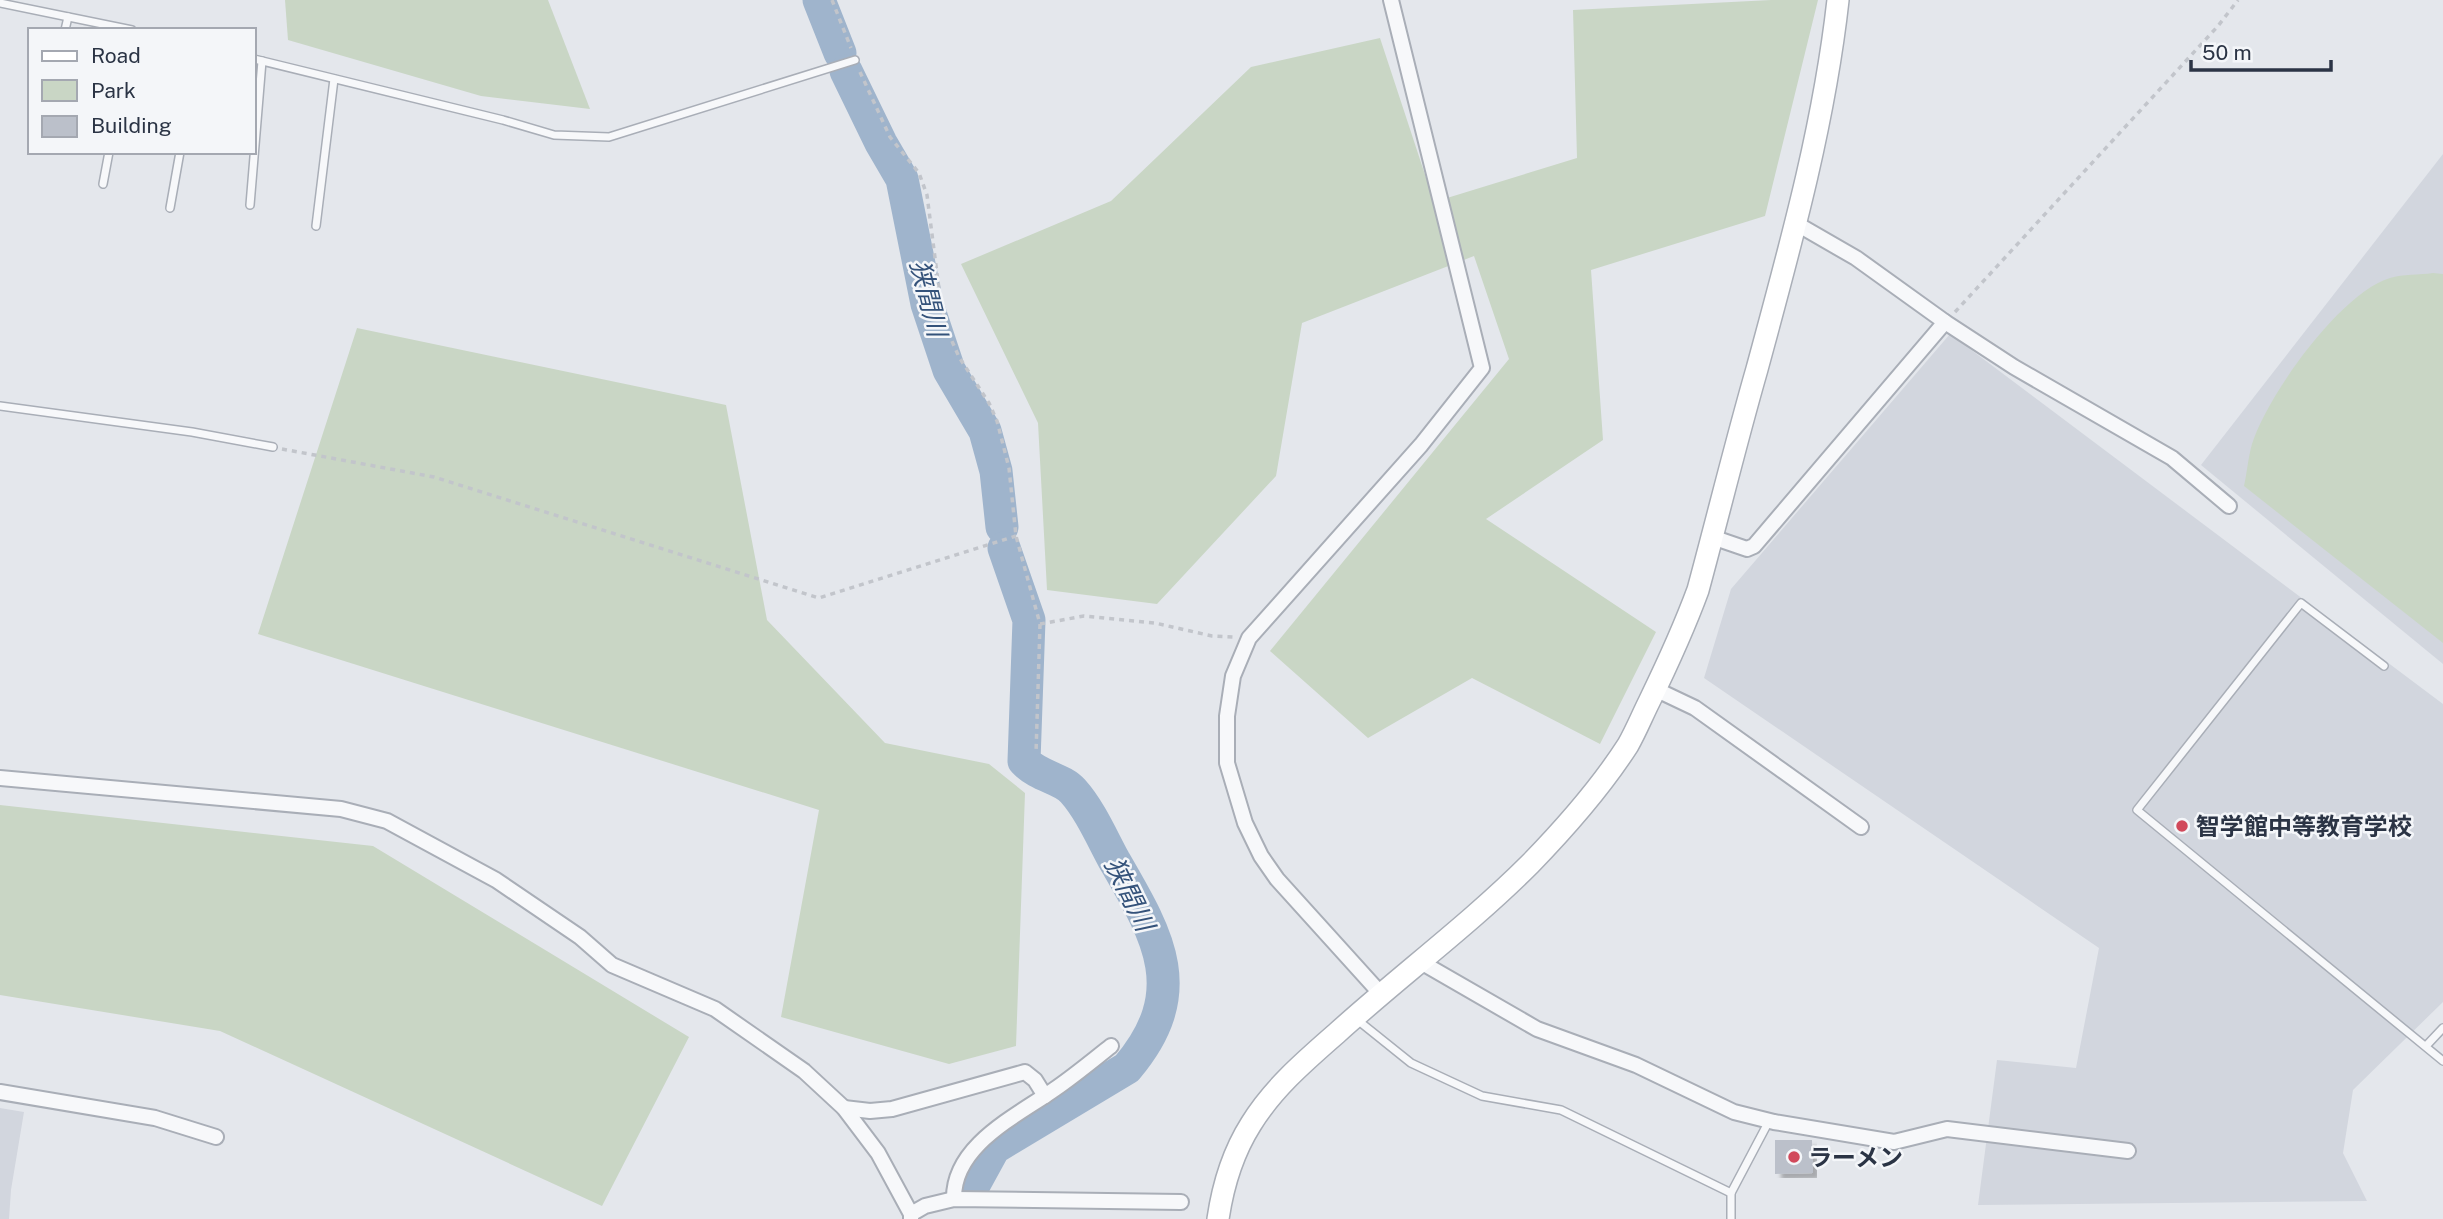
<svg xmlns="http://www.w3.org/2000/svg" width="2443" height="1219" font-family="'Public Sans','Noto Sans JP',sans-serif">
<style>
.built{fill:#d2d6de}
.green{fill:#c9d6c5}
.lines{fill:none;stroke-linecap:round;stroke-linejoin:round}
.river{stroke:#9fb4cc;stroke-width:33}
.building{fill:#bbc0ca;filter:url(#shadow)}
.lane-casing{stroke:#a9aeb7;stroke-width:10}
.street-casing{stroke:#a9aeb7;stroke-width:18}
.secondary-casing{stroke:#a9aeb7;stroke-width:24}
.path{stroke:#c2c5cb;stroke-width:3.5;stroke-dasharray:5 5;stroke-linecap:butt}
.lane{stroke:#f7f8fa;stroke-width:7}
.street{stroke:#f7f8fa;stroke-width:14}
.secondary{stroke:#fff;stroke-width:21}
.poi-dot{fill:#d1495b;stroke:#f4f6f9;stroke-width:2.5}
.labels{text-anchor:middle;dominant-baseline:central;stroke-width:5;stroke-linejoin:round;paint-order:stroke}
.poi-label{font-size:24px;font-weight:bold;fill:#2b3445;stroke:#f4f6f9;text-anchor:start}
.water-label{font-size:26px;font-style:italic;fill:#34527a;stroke:#f4f6f9}
</style>
<defs>
<filter id="shadow"><feDropShadow dx="6" dy="6" stdDeviation="2" flood-color="#0004"/></filter>
</defs>
<rect width="100%" height="100%" fill="#e4e7ec"/>
<g class="built">
<path d="M2443,154V664L2201,465Z"/>
<path d="M1950,334L2443,704V1002L2353,1090L2343,1153L2367,1201L1978,1205L1997,1060L2076,1068L2099,948L1704,678L1731,589Z"/>
<path d="M0,1108L24,1112L11,1190L9,1219H0Z"/>
</g>
<g class="green">
<path d="M285,0H548L590,109L481,96L288,40Z"/>
<path d="M1771,0H1818L1765,216L1591,270L1603,440L1486,519L1656,632L1600,744L1472,678L1368,738L1270,651L1509,359L1474,256L1302,323L1276,476L1157,604L1047,590L1038,423L961,264L1111,201L1251,67L1380,38L1434,202L1577,158L1573,10Z"/>
<path d="M2433,273L2443,274V643L2244,486C2247,473 2248,458 2252,444C2267,396 2340,293 2390,278C2403,274 2419,275 2433,273Z"/>
<path d="M357,328L726,405L767,620L885,743L989,764L1025,793L1016,1046L949,1064L781,1017L819,810L258,634Z"/>
<path d="M0,805L373,846L689,1037L602,1206L220,1031L0,995Z"/>
</g>
<g class="lines">
<g class="river">
<path d="M819,0L840,53"/>
<path d="M846,71L881,143L902,179L927,304L949,370L985,431L996,471L1002,527"/>
<path d="M971,1190L994,1148L1127,1068C1192,991 1158,936 1114,860C1102,838 1090,810 1073,791C1062,778 1039,777 1024,761L1029,620L1004,548"/>
</g>
</g>
<path class="building" d="M1775,1140H1812L1813,1173L1775,1174Z"/>
<g class="lines">
<defs>
<g id="lane">
<path d="M0,3L132,30"/>
<path d="M65,30L68,17"/>
<path d="M254,59L503,120L554,135L609,137L855,60"/>
<path d="M103,184L109,152"/>
<path d="M250,205L262,61"/>
<path d="M170,208L180,152"/>
<path d="M316,226L334,79"/>
<path d="M0,406L192,432L273,447"/>
<path d="M2384,666L2301,603L2137,810L2443,1061"/>
<path d="M1355,1018L1411,1063L1482,1096L1561,1110L1731,1193"/>
<path d="M2426,1046L2443,1028"/>
<path d="M1731,1219V1193L1769,1121"/>
</g>
<g id="street">
<path d="M1797,224L1856,258L1945,322L2014,367L2172,458L2229,506"/>
<path d="M1712,537L1747,549L1754,546L1945,322"/>
<path d="M1655,689L1695,708L1861,827"/>
<path d="M0,778L341,809L387,821L496,880L580,937L612,965L715,1009L804,1071L844,1108L878,1153L911,1214"/>
<path d="M1419,961L1537,1029L1636,1065L1734,1112L1774,1122L1894,1142L1947,1129L2128,1151"/>
<path d="M1381,994L1277,879L1261,856L1245,823L1227,763V716L1233,676L1249,638L1421,445L1482,368L1391,0"/>
<path d="M0,1092L155,1118L216,1137"/>
<path d="M844,1108L870,1111L892,1109L1025,1072L1035,1080L1045,1096"/>
<path d="M954,1199C953,1145 1017,1116 1055,1089C1074,1076 1092,1061 1111,1046"/>
<path d="M911,1219V1214L925,1206L954,1199L1181,1202"/>
</g>
<path id="secondary" d="M1218,1219C1223,1185 1232,1154 1251,1124C1273,1088 1306,1060 1338,1032C1401,975 1470,924 1530,864C1565,828 1601,787 1628,745C1636,731 1642,716 1649,702C1667,665 1684,628 1698,590C1718,516 1736,442 1757,369C1790,247 1824,126 1838,0"/>
</defs>
<use href="#lane" class="lane-casing"/>
<use href="#street" class="street-casing"/>
<use href="#secondary" class="secondary-casing"/>
<g class="path">
<path d="M832,0L851,48"/>
<path d="M860,72L890,137L919,173L927,195L940,297L947,330L959,357L989,403L997,421L1009,468L1016,536L1040,624L1036,753"/>
<path d="M1955,312L2218,26L2238,0"/>
<path d="M282,449L434,477L819,598L1016,536"/>
<path d="M1040,624L1084,616L1155,623L1212,636L1233,637"/>
</g>
<use href="#lane" class="lane"/>
<use href="#street" class="street"/>
<use href="#secondary" class="secondary"/>
</g>
<g class="poi-dot">
<circle cx="2182" cy="826" r="7"/>
<circle cx="1794" cy="1157" r="7"/>
</g>
<g class="labels">
<g class="poi-label">
<text x="2196" y="826">智学館中等教育学校</text>
<text x="1808" y="1157">ラーメン</text>
</g>
<g class="water-label">
<text transform="translate(929 298) rotate(76)">狭間川</text>
<text transform="translate(1130 894) rotate(64)">狭間川</text>
</g>
</g>
<rect x="28" y="28" width="228" height="126" fill="#f4f6f9" stroke="#a4a8b1" stroke-width="2"/>
<rect x="42" y="51" width="35" height="10" fill="#ffffff" stroke="#a4a8b1" stroke-width="2"/>
<text x="91" y="63" font-size="21" fill="#2b3445">Road</text>
<rect x="42" y="80" width="35" height="21" fill="#c9d6c5" stroke="#a4a8b1" stroke-width="2"/>
<text x="91" y="98" font-size="21" fill="#2b3445">Park</text>
<rect x="42" y="116" width="35" height="21" fill="#bbc0ca" stroke="#a4a8b1" stroke-width="2"/>
<text x="91" y="133" font-size="21" fill="#2b3445">Building</text>
<path d="M2191 60v10h140v-10" fill="none" stroke="#2b3445" stroke-width="3.5"/>
<text x="2202" y="60" font-size="21" fill="#2b3445" stroke="#f4f6f9" stroke-width="5" paint-order="stroke">50 m</text>
</svg>
